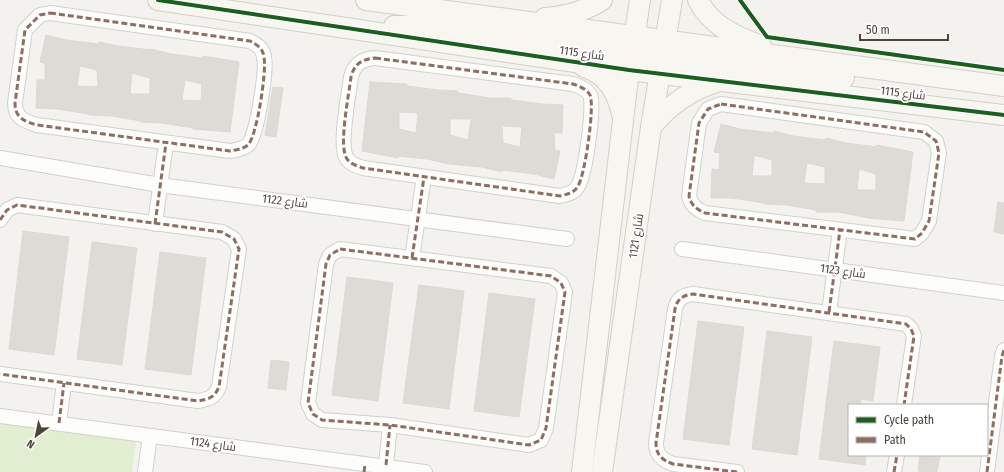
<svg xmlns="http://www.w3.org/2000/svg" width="1004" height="472" font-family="'Fira Sans Condensed',Cairo,sans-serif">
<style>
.green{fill:#e1eecf}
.building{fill:#dedbd6;stroke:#dcd9d4;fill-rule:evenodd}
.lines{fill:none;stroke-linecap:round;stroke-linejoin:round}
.street-casing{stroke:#d2d0cb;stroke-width:16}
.secondary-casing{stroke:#d3cfc5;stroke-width:22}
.street{stroke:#fdfdfc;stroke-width:14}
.secondary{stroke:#f7f6f1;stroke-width:20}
.quiet{stroke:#8d6e63;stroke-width:3;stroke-dasharray:6 3;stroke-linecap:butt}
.cycleway-casing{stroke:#fff;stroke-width:6}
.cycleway{stroke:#1b5e20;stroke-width:4}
.labels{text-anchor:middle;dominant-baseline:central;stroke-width:3.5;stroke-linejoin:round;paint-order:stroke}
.street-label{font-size:12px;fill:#4b4439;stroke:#fff}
</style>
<rect width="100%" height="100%" fill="#f4f2ee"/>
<path class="green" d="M0,422L136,441L132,472H0Z"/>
<g class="building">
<path d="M46,35L66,40L99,44V42L118,46L151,50V49L171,54L202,58L203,56L239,62L230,132L193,129V128L162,123L141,122V121L112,116L89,115V114L57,109L36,108L37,80H45V64L40,62ZM80,66L97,70L98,87L77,86ZM132,73L150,78V94H130ZM185,80L202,84L201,101L182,100Z"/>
<path d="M370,82L407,84V86L438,90L458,91V93L490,98H511V100L542,104L563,105L562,133H554L555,150L560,151L554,179L534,174L502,170V172L482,167L449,164L427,159L398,156V158L362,151ZM399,112L418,113L416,133L399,129ZM450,119H471L468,140L450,135ZM502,126L522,127L520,147L503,143Z"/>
<path d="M273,87L283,88L276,137L265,135Z"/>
<path d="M721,124L740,129L773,133L774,131L793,136L825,140L826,138L846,143L877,147V145L913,152L904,221L868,218L839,212H816V210L787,205L764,204V203L732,198H711L712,169L719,170L720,153L714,152ZM754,155L772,160V176H752ZM807,163L825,167V184L804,183ZM859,169L876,174V190H857Z"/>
<path d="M998,202L1004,203V234L994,232Z"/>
<path d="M23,231L69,237L54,355L9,349Z"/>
<path d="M92,242L137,248L122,365L77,359Z"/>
<path d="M160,252L206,258L191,375L145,369Z"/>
<path d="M347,277L393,283L378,401L332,395Z"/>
<path d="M419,285L464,291L449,409L403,403Z"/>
<path d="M489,293L535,299L519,417L474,411Z"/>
<path d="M698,321L744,327L729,445L683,439Z"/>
<path d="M767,331L812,337L797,455L752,449Z"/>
<path d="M834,341L880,347L873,401L861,399L860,405H849V455H866L865,465L819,459Z"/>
<path d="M271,360L289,362L286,390L268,388Z"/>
<path d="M920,455H940L937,472L918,471Z"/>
</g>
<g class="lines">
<defs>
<g id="street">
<path d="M50,13L250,41C257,45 263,48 264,57C267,70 257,136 248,145C243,149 236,150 230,151L37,125C24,121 15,118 15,103L25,30L40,15Z"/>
<path d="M375,58L573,84C579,86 587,89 590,95C595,106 585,175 578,186C574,193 568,194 560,196L363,168C357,166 348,163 346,157C339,143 349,94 351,77C354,64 362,59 375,58Z"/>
<path d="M721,104L924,132L936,141L939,153L929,221L922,233L915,239L705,213C696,209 691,205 689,196L699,123L708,109Z"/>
<path d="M0,158L160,185L567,239"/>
<path d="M0,220L7,210L17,205L222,232L234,239L239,249L219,387C214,398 209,399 198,401L0,374"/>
<path d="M155,224L166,143"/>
<path d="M340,249L551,276L561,283L565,292L546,428L541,440L529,445L390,425L322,420L313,414L308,403L326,264L330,255Z"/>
<path d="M682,249L1004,293"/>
<path d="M412,258L424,177"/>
<path d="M829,312L840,230"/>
<path d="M0,416L425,472"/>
<path d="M59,423L64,383"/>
<path d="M386,465L390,425"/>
<path d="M145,472L150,436"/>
<path d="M737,472L673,464C662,460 656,455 656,443L675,309C677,299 683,295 693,294L906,324L911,329L914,336L904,405"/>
<path d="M894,472L897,455"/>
<path d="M987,472L1002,356L1004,350"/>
</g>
<g id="secondary">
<path d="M158,0L629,70L1004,115"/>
<path d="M366,0L1004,86"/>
<path d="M698,0C710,25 736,37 761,46"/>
<path d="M545,18C566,16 584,12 602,0"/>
<path d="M394,26H428L632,52H645"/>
<path d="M584,67C607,74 617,92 622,114"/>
<path d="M629,70C641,61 649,56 664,57L844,78"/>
<path d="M651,127C669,105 690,90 717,82"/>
<path d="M582,472L628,78L640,0"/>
<path d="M602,472L651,127L672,0"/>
</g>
</defs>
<use href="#street" class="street-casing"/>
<use href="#secondary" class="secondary-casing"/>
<use href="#street" class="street"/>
<use href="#secondary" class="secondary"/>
<g class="quiet">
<path d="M50,13L250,41C257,45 263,48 264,57C267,70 257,136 248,145C243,149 236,150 230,151L37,125C24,121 15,118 15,103L25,30L40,15Z"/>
<path d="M375,58L573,84C579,86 587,89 590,95C595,106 585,175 578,186C574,193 568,194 560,196L363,168C357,166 348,163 346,157C339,143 349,94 351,77C354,64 362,59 375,58Z"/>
<path d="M721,104L924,132L936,141L939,153L929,221L922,233L915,239L705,213C696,209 691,205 689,196L699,123L708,109Z"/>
<path d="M0,220L7,210L17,205L222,232L234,239L239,249L219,387C214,398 209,399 198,401L0,374"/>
<path d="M155,224L166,143"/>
<path d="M340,249L551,276L561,283L565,292L546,428L541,440L529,445L390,425L322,420L313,414L308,403L326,264L330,255Z"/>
<path d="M412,258L424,177"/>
<path d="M829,312L840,230"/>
<path d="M59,423L64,383"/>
<path d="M386,465L390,425"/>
<path d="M364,472L365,465"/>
<path d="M737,472L673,464C662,460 656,455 656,443L675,309C677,299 683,295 693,294L906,324L911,329L914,336L904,405"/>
<path d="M894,472L897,455"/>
<path d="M987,472L1002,356L1004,350"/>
</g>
<defs>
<g id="cycleway">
<path d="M158,0L629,70L1004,115"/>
<path d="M740,0L767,37L1004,70"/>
</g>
</defs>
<use href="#cycleway" class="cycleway-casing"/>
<use href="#cycleway" class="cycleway"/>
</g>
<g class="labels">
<g class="street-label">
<text transform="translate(582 53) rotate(8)">شارع 1115</text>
<text transform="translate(903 93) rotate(7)">شارع 1115</text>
<text transform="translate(285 201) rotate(7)">شارع 1122</text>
<text transform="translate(636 236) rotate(-82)">شارع 1121</text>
<text transform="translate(843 271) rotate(8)">شارع 1123</text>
<text transform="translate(213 444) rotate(8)">شارع 1124</text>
</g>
</g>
<rect x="848" y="404" width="140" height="52" fill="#ffffff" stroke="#b7b4b0"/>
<rect x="856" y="417" width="20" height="6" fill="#1b5e20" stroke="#b7b4b0"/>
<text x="884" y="424" font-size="12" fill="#4b4439">Cycle path</text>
<rect x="856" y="437" width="20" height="6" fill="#8d6e63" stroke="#b7b4b0"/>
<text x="884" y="444" font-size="12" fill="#4b4439">Path</text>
<g transform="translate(36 436) rotate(213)" stroke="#ffffff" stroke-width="3" paint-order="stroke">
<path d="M0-3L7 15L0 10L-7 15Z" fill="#4b4439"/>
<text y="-6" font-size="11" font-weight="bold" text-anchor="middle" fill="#4b4439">N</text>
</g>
<path d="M860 34v6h88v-6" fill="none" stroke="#4b4439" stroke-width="2"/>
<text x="866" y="34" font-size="12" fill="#4b4439" stroke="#ffffff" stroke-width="3" paint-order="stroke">50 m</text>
</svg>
